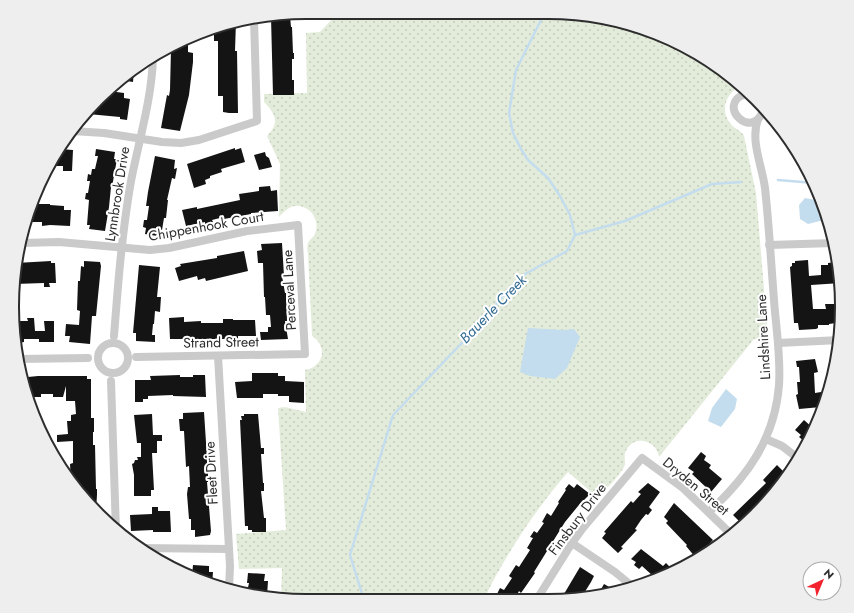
<svg xmlns="http://www.w3.org/2000/svg" width="854" height="613" font-family="Jost,sans-serif">
<style>
.park{fill:url(#park-dots)}
.water{fill:#c4ddee}
.lines{fill:none;stroke-linecap:round;stroke-linejoin:round}
.stream{stroke:#c4ddee;stroke-width:2.5}
.building{fill:#141414}
.minor{stroke:#cacaca;stroke-width:8}
.labels{text-anchor:middle;dominant-baseline:central;stroke-width:4;stroke-linejoin:round;paint-order:stroke}
.street-label{font-size:14px;fill:#2d2d2d;stroke:#fff}
.water-label{font-size:15px;font-style:italic;fill:#366e95;stroke:#fff}
.rim{fill:none;stroke:#2d2d2d;stroke-width:2}
</style>
<defs>
<pattern id="park-dots" width="8" height="8" patternUnits="userSpaceOnUse"><rect width="8" height="8" fill="#e3ecda"/><path d="M2 2h.1M6 6h.1" fill="none" stroke="#c3cbbb" stroke-width="1.8" stroke-linecap="round"/></pattern>
</defs>
<rect width="100%" height="100%" fill="#fff"/>
<path class="park" d="M339,12H548L623,22L711,62L737,85C735,90 732,92 729,96C723,104 724,116 730,123C734,129 741,130 744,136L756,193L768,337L754,339L659,457C657,441 636,434 627,449C622,456 627,462 624,467C621,474 604,491 598,498L568,472C535,510 506,554 484,599L287,600L281,599L282,568L239,569L236,534L286,530L278,408L285,407L306,412L305,370C318,368 327,355 319,343C318,340 315,338 312,336L308,253C307,250 307,246 308,243C309,240 312,238 314,236C320,225 315,211 303,207C292,203 286,210 279,217L280,164L267,136C280,123 276,114 264,102V94L307,93L306,33L320,32Z"/>
<g class="water">
<path d="M805,198L821,201L828,219L808,224L800,219L799,205Z"/>
<path d="M528,328L564,330L574,329L580,337L567,368L555,379L530,376L520,372Z"/>
<path d="M726,389L737,399L735,409L721,427L708,421L712,408Z"/>
</g>
<g class="lines">
<g class="stream">
<path d="M778,180L814,183"/>
<path d="M575,235L625,221L712,184L741,182"/>
<path d="M364,600L350,555L393,415L479,325L507,291L525,274L567,251L575,235L570,215L560,196L548,178L528,160L521,149L513,133L509,113L516,70L545,12"/>
</g>
</g>
<g class="building">
<path d="M287,15V16H290L291,27H292L293,53H294V59H292V80H294V95H273L271,17Z"/>
<path d="M236,21L235,51H237L238,113H229L223,112V96H218V41H214V34H217V28L230,22Z"/>
<path d="M188,41V52L193,53V62L189,95L180,131L161,128L167,95L169,96L170,90L171,49Z"/>
<path d="M134,69L133,82L121,80L127,75Z"/>
<path d="M109,91L124,93V98L130,99L127,120L120,119V117L88,114V110Z"/>
<path d="M235,148V150L241,148L245,162L221,169L222,172L210,176V178L205,180L206,184L194,188L187,164Z"/>
<path d="M60,149L73,150L72,171H63V166H49Z"/>
<path d="M96,149L115,152L114,159H117L112,187H111L109,207L105,231L89,229L90,225H87L89,200L85,199L86,193H88L90,181H87L88,174L91,175L92,169H95L98,156H95Z"/>
<path d="M265,152L266,156L269,158L272,167L259,170L254,155Z"/>
<path d="M155,156L175,160L174,169L177,168L175,179L172,178L167,200H168L166,218H164L162,230L158,229L157,236L145,234L146,228L143,227L144,220H147L149,206H146L148,192Z"/>
<path d="M270,186L271,191L277,190L278,211L251,213V214L224,219V217L212,220L213,222L205,224V222L186,226L182,210L197,207V209L240,200L239,194L259,191V187Z"/>
<path d="M34,204H50V205L64,206V210H71L70,226L50,225L42,226V222H28Z"/>
<path d="M282,243L284,276H282L285,293H286L287,321H285L288,339L261,340L260,332H268V327H271L270,315H266L265,297H264L263,263H258L257,251L262,250L261,244Z"/>
<path d="M244,251L248,271L206,281L205,278L198,280L197,276L179,281L175,268L181,266L180,264L217,258V256Z"/>
<path d="M808,260L809,276L821,275V265H828V263L837,262L841,283L811,285L813,309H826L825,304H835L836,322V323L829,324V325H818V328L816,329L799,330L798,323H794L790,267L792,266V263H795V261Z"/>
<path d="M51,261V263H55L56,283H49L50,287H44V283L15,284V268L16,263Z"/>
<path d="M84,261L100,262L101,266L96,316H92L90,344L69,342L70,336H65L66,324L79,325L80,311L77,310L78,281H80L81,266L84,267Z"/>
<path d="M139,265L160,267L157,297H161L160,312L155,311L154,324H153L152,335H155V342L136,341V333H133Z"/>
<path d="M184,317V322L201,321V323H223V319H233V320H255L256,336H238V339H170L169,318Z"/>
<path d="M27,318H34L35,331H45L44,321H54V342H39V339H24V342L16,343L15,321H28Z"/>
<path d="M815,359L818,372L814,373L815,393L821,392V407L799,409L796,395L798,394L797,382H800L799,367H797L796,361Z"/>
<path d="M252,373H278V376H285V381L304,382V403L289,402V396H278V394H263V398H237L235,382L252,381Z"/>
<path d="M180,375V377H193V375H205L206,397L173,396V395L148,396V399H143V402H135V380H151L150,376Z"/>
<path d="M38,376H87V379H91V418H94V432H93V445H95L96,489H97V495L96,510L75,489V484H72L71,482L70,464L73,463V441L57,442V435L68,434L67,421H71V415L76,414L75,401H66V386L63,397H53V394H41V397H29L28,377Z"/>
<path d="M204,412L208,473V482H207L211,531L210,535L195,537V530H191V519H189L187,494L188,487H190L189,466L186,467L184,431H180L179,419H183V413Z"/>
<path d="M152,414L153,435H162V441H157V453H152L154,490H151V496H134V475L132,464L134,463L135,460H138L137,457H141V443H137L134,415Z"/>
<path d="M244,414H258L261,448H264V454H261L263,483H264V491H261L264,518H266V532H252V530H248V526H245L240,420H242L241,416H244Z"/>
<path d="M804,420L814,429L812,433L804,441L799,437L801,435L795,430Z"/>
<path d="M701,452L706,456L704,460L711,465L709,468L722,479L711,492L692,474L694,472L688,468Z"/>
<path d="M777,465L787,475L763,500L766,503L743,525L733,515L766,483L763,480Z"/>
<path d="M648,483L660,492L649,507L652,510L648,515L646,514L641,520L635,529L637,530L621,547L623,548L618,553L602,538L606,533L604,532L631,501L633,503L641,494L638,492Z"/>
<path d="M569,484L574,488L577,484L590,494L584,500H583L565,522L534,572L535,573L521,593L519,591L515,599H503L496,596L500,588L504,590L512,578L509,576L516,565L519,567L530,550L527,548L533,538L530,537L534,531L537,533L544,523L542,522L547,513L551,516L559,503L558,502L566,490L565,489Z"/>
<path d="M674,503L713,540L696,558L686,546L687,545L666,523L668,521L664,517Z"/>
<path d="M152,507H158V511H170L171,532H153V530L131,531L130,515L152,514Z"/>
<path d="M641,549L663,566L666,563L672,569L666,575L660,578L648,582L653,576L642,566L639,569L634,565L636,562L631,559Z"/>
<path d="M193,565L209,566V572H213L212,585L192,576Z"/>
<path d="M580,567L594,576L591,582L581,598L561,599Z"/>
<path d="M248,573L265,574L264,581H268L267,596L247,592L249,583H247Z"/>
<path d="M604,584L611,588L608,593L604,594L600,591Z"/>
</g>
<g class="lines">
<g class="minor">
<path d="M745,94C715,105 753,142 763,110"/>
<path d="M72,131L104,133L162,142L181,143L199,140L257,121L254,19"/>
<path d="M22,243L59,242L150,250L169,248L247,231L298,225L305,354L136,357"/>
<path d="M769,245L834,243"/>
<path d="M114,336C118,284 122,232 131,181C139,140 152,98 153,57"/>
<path d="M778,343L840,340"/>
<circle cx="113" cy="358" r="15"/>
<path d="M218,356L230,566L229,589"/>
<path d="M18,359L88,358"/>
<path d="M111,381L116,531"/>
<path d="M766,439L782,446L799,459"/>
<path d="M709,512C748,476 775,438 779,385C781,357 776,328 774,300C771,262 769,225 765,188C762,165 750,141 758,119"/>
<path d="M572,543L615,572L632,586"/>
<path d="M140,548L229,549"/>
<path d="M537,599L572,543L583,528L642,458L683,488L732,535"/>
</g>
</g>
<g class="labels">
<g class="street-label">
<text transform="translate(117 194) rotate(-81)">Lynnbrook Drive</text>
<text transform="translate(206 226) rotate(-10)">Chippenhook Court</text>
<text transform="translate(289 290) rotate(-93)">Perceval Lane</text>
<text transform="translate(763 337) rotate(-93)">Lindshire Lane</text>
<text transform="translate(221 342) rotate(-1)">Strand Street</text>
<text transform="translate(211 473) rotate(-93)">Fleet Drive</text>
<text transform="translate(696 486) rotate(40)">Dryden Street</text>
<text transform="translate(577 519) rotate(-53)">Finsbury Drive</text>
</g>
<g class="water-label">
<text transform="translate(493 309) rotate(-46)">Bauerle Creek</text>
</g>
</g>
<path d="M0 0H854V613H0ZM306 19H548A287 287 0 0 1 835 306V307A287 287 0 0 1 548 594H306A287 287 0 0 1 19 307V306A287 287 0 0 1 306 19Z" fill="#eee" fill-rule="evenodd"/>
<path class="rim" d="M306 19H548A287 287 0 0 1 835 306V307A287 287 0 0 1 548 594H306A287 287 0 0 1 19 307V306A287 287 0 0 1 306 19Z"/>
<g transform="translate(822 581) rotate(44)"><circle r="19" fill="#ffffff" stroke="#ababab"/>
<path d="M0-3L7 15L0 10L-7 15Z" fill="#f2222e"/>
<text y="-6" font-size="11" font-weight="bold" text-anchor="middle" fill="#2d2d2d">N</text>
</g>
</svg>
